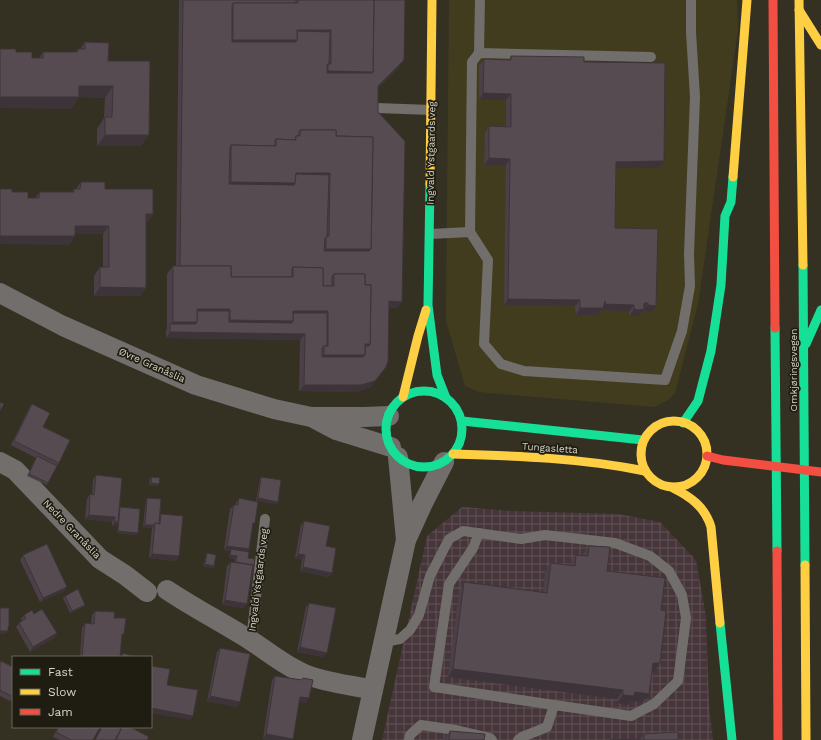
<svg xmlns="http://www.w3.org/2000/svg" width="821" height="740" font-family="'Work Sans',sans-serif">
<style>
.built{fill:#423c1f}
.industrial{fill:url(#industrial-grid)}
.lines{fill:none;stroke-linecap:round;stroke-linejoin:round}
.lane{stroke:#716e6c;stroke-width:10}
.street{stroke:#716e6c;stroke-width:20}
.fast{stroke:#16e098;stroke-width:9}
.slow{stroke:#ffcf43;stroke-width:9}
.jam{stroke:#f24e42;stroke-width:9}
.wall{fill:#4b4047}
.shaded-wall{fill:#3d3439}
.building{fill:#574b52;stroke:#3d3439;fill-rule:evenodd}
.labels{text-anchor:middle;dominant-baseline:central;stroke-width:3.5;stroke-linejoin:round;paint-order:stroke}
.street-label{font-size:10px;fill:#d8d6c7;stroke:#1f1d12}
</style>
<defs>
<pattern id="industrial-grid" width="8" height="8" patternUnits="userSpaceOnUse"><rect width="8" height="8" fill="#46353a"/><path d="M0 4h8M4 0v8" fill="none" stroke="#605255"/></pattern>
</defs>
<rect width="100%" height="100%" fill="#343123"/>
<path class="built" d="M449,0H737L738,30L698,304L675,393L668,400L655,407L479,392L465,386L446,321Z"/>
<path class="industrial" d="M462,507L511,511L618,514L660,522L696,560L706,616L709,705L713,740H382L427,536Z"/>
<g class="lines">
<g class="lane">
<path d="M479,53L480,0"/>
<path d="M377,108L431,110"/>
<path d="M470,232L472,62L479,53L651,57"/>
<path d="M430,234L470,232L488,260L484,344L501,364L524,371L665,380L682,331L690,286L689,254L695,97L691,32V0"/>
<path d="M479,533L473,548L449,584L434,687L554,705L547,727L522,737L518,740"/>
<path d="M251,640L265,519"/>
<path d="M384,642L400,639L410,630L419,615L430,576L449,539L463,531L521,539L545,535L615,543L650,556L669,571L682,595L686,618L678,681L654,704L631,716L554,705"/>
<path d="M409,740L410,735L421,725L456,730L490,738L492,740"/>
</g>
<g class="street">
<path d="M0,293L63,326L196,385L274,409L311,417H364L389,416"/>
<path d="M315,419L336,430L391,447"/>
<path d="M398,457L406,540"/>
<path d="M0,462L15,470L100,559L125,575L147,592"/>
<path d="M167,590C194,608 223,623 250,640C269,652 286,667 307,675C328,683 351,685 373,690"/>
<path d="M362,740L406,540L422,505L444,462"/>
</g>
<g class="fast">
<path d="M430,184L428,305L437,375L446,398"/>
<path d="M803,265L805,565"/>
<path d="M775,328L777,551"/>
<path d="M806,344L821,310"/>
<circle cx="424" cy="429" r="38"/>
<path d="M462,421L643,440"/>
<path d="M683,423L698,401L711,351L721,285L725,216L731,202L733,177"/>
<path d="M720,623L732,740"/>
</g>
<g class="slow">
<path d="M799,0L803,265"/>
<path d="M799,10L821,45"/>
<path d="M733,177L747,0"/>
<path d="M430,184L432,0"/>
<path d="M403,397L418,336L426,310"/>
<circle cx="674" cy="454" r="33"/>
<path d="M453,454C518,456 581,458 645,471"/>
<path d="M673,488C691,497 705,507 711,527L720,623"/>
<path d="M805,565L806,740"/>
</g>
<g class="jam">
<path d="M773,0L775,328"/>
<path d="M707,456L723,460L821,472"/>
<path d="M777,551L778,740"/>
</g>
</g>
<g class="wall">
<path d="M179,0H405L400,66L378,88V112L397,308H389L386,367L371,387L356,392L299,391L300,340L166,338V330L167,329V274L173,266H176Z"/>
<path d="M85,42L108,61L141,146H97V129L104,118L105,98L79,97L71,109L16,52L32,58H39L43,52H75L78,49H80Z"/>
<path d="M511,56L584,62L660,168H616L615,228L652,312L643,311L640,316H629V312L601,310L598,315H576L575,306L504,305L506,165H484L485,133L489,126L506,127V100H479V66L484,59L509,60Z"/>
<path d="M81,182L105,189L153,214L147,223H146V288L140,296H94V276L100,267H103V234H75L69,245L12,192L28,198H35L40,192H72L74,189H76Z"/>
<path d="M32,404L43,427L59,463L56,467L47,485L27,476L36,458L11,445L29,408Z"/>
<path d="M96,475L119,509L120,507L137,535L117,533L118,522L115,526H112V522L85,519L87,499L90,494H92L93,480Z"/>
<path d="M152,477L158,486L149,485L150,479Z"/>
<path d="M261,477L278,502L276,504L256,501L260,479Z"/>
<path d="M147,498L160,516L161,514L179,556L176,561L149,558L152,528L143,527L146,500Z"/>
<path d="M239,498L252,527L247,551L250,583L244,608L222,605L227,566L231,562H235V559L229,558L230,551L224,550L230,509L234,505H235L236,503Z"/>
<path d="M304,521L326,546L332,573L328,577L300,571L302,560L295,558L301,525Z"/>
<path d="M589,546L607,571L661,610L660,663L654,672L652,671L643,702L631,701L628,705L617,703V699L448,677L459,591L464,582L543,592L545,571L551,563L570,565V563L576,555L583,556V554Z"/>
<path d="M207,553L214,566L213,568L203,566L206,556Z"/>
<path d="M23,555L67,587L64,591L40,602L20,560Z"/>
<path d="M65,596L85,605L83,607L70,613L63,598Z"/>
<path d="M309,603L324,657L297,652L306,607Z"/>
<path d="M95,611L114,618L121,639L120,657H80L82,628L85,623L91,624L92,615Z"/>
<path d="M34,614L54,638L30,652L16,627L19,623L22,621L21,619L24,615Z"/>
<path d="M220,648L237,707L207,701L217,652Z"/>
<path d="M0,662L13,667V701L11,700L10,701L0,696Z"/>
<path d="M275,676L302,680L303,678L306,703L299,701L293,739L292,740H270L263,739L272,680Z"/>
<path d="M58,727H100L93,740H60L53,737Z"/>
<path d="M450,731L484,740H443Z"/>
<path d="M644,734L678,740H610L640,739Z"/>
</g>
<g class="shaded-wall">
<path d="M297,30H331L325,38H296Z"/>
<path d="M233,40H297L291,49L227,48Z"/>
<path d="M404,60L400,66L373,93L378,86Z"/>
<path d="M328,71L373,72L368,80L322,79Z"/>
<path d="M79,86H113L105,98L79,97L71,109L0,108V97Z"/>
<path d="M483,93L511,94L506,100H479Z"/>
<path d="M105,135H149L141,146H97Z"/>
<path d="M489,158L510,159L506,165H484Z"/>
<path d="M664,161L660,168H612L616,162Z"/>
<path d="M296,173H330L324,181H294Z"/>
<path d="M231,182L295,183L289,192L225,191Z"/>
<path d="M146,214H153L147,223L140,222Z"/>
<path d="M75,226H109L103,234H69Z"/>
<path d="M0,236H75L69,245L0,244Z"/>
<path d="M326,249H371L365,258L320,257Z"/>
<path d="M100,287L146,288L140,296H94Z"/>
<path d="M508,299L580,300L575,306L504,305Z"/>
<path d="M389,301L402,302L397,308H384Z"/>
<path d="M644,303H648L640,316H629L634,309Z"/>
<path d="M605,304L634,305L629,312L601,310L598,315H576L580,308H602Z"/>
<path d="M648,305L656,306L652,312L643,311Z"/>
<path d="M197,309H230L224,318H196Z"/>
<path d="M293,311H328L323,320L292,319Z"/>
<path d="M230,320L293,321L287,329H224Z"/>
<path d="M173,322H197L191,330L170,325Z"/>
<path d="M170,332L305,334L300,340L166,338Z"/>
<path d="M365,344H370L364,352Z"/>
<path d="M324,355H365L359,363H318Z"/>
<path d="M386,367L371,387L356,392L299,391L304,385Z"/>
<path d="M151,483L159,484L158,486L149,485Z"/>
<path d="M258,498L278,502L276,504L256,501Z"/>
<path d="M89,515L115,517L112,522L85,519Z"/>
<path d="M115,522H118L115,526H112Z"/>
<path d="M145,525H154L152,528L143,527Z"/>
<path d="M118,531L138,533L137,535L117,533Z"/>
<path d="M227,546L249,549L246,554L231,549L230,551L224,550Z"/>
<path d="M152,554L179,556L176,561L149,558Z"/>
<path d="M298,554L305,555L302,560L295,558Z"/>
<path d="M230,555L237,556L235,559L229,558Z"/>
<path d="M205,564L214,566L213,568L203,566Z"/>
<path d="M303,567L332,573L328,577L300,571Z"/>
<path d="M67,587L64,591L40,602L43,598Z"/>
<path d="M225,600L247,604L244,608L222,605Z"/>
<path d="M85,605L83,607L70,613L72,611Z"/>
<path d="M0,631H8L6,634H0Z"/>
<path d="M57,633L54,638L30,652L33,647Z"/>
<path d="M300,647L327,653L324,657L297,652Z"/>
<path d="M653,663H660L654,672L647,671Z"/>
<path d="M453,669L623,690L617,699L448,677Z"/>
<path d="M635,692L649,694L643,702L631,701L628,705L617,703L623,695Z"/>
<path d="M210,696L240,702L237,707L207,701Z"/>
<path d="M300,697L309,698L306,703L297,701Z"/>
<path d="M151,708L193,716L190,720L151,713Z"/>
<path d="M266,734L293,739L292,740H270L263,739Z"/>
</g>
<g class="building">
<path d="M183,0H296V3H233L232,5V42H296L297,40V31L330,32L329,64H328L327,66V73H372L373,72L374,0H405L404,60L378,86V112L405,141L402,302L389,301L388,361L386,367L375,381L361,385H304L305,334L170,332V324H196L197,322V311H229V322L292,323L293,321V313H327V346H324L322,348V357H363L365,355V346H369L370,344L371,285H365V274H334L332,276V286H323V268L293,267L292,269V277H231V266H180ZM300,130H336V136L373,137L371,249L369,251H324L325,238L327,236L329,175L296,174L295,183L294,185L229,184L230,147L231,145L275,146V141L276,139L295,140L296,136H299V132Z"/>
<path d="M298,0H374L373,72L328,71V64H331V30H297V40H233V3H298Z"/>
<path d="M85,42L109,43L108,61H150L149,135H105V117H112L113,86H79V97H0V49H16V52H32V58H43V52H78V49H85Z"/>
<path d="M511,56L584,57V62L665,63L664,161L616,162L615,228L658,229L656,306L648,305V303H644V309L638,310L634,309V305L605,304V301L603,308H580V300L508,299L510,159L489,158V126L511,127V94L483,93L484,59L511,60Z"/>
<path d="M300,130H336V136L373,137L371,249H326V237L329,236L330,173H296L295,183L231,182V145L276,146V139L296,140V136H300Z"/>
<path d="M81,182H105V189H153V214H146V288L100,287V267H109V226H75V236H0V189H12V192H28V198H39L40,192H74V189H80Z"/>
<path d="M173,266H231V277H293V267L323,268V286H334V274H365V285H371L370,344H365V355H324V346H328V311H293V321L230,320V309H197V322H173Z"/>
<path d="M0,402L4,404L0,411Z"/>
<path d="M32,404L50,413L43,427L70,440L59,463L14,441Z"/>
<path d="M37,456L57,466L48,483L29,474Z"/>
<path d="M96,475L122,478L118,522H115V517L89,515L90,494L94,495Z"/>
<path d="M152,477L160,478L159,484L151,483Z"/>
<path d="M261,477L281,480L278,502L258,498Z"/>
<path d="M147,498L161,499L159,524L155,523L154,525H145Z"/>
<path d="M239,498L258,502L255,523H253L249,549L227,546L234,505H238Z"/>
<path d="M120,507L140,509L138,533L118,531Z"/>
<path d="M161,514L183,516L179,556L152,554L155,523L160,524Z"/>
<path d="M304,521L330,526L326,546L336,548L332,573L303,567L305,555L298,554Z"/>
<path d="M47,544L67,587L43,598L23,555Z"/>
<path d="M589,546L610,547L607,571L665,578L661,610L666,611L660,663H653L649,694L635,692L634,696L623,695V690L453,669L464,582L547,593L551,563L575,566L576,555L588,556Z"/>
<path d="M231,549L249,552L248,558L255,559L251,582L250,581L253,565L236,562L237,556L230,555Z"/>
<path d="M207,553L216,555L214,566L205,564Z"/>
<path d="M231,562L253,565L247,604L225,600Z"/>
<path d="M78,589L85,605L72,611L65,596Z"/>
<path d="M309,603L336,608L327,653L300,647Z"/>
<path d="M0,608H9V626L8,627V631H0Z"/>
<path d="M42,609L57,633L33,647L19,623L26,618L24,615L32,610L34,614Z"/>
<path d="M95,611L115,612L114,618H126L124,634H122L120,657H82L85,623L94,624Z"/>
<path d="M220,648L250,654L240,702L210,696Z"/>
<path d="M123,653L135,657H122Z"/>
<path d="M1,661L13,667V697L0,690V663Z"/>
<path d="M151,666L170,669L167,685L198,690L193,716L151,708Z"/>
<path d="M275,676L302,680L303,678L313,680L309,698L300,697L293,739L266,734Z"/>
<path d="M59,727H100L93,740H71L56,732Z"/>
<path d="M102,727H118L121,729L115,740H95Z"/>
<path d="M122,727H130L149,737L147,740H116Z"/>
<path d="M450,731L485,734L484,740H449Z"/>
<path d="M678,732V740H644V734Z"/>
<path d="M640,739V740H610Z"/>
</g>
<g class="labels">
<g class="street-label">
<text transform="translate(431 153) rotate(-89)">Ingvald Ystgaards veg</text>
<text transform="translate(152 365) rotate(24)">Øvre Granåslia</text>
<text transform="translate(793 370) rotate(-90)">Omkjøringsvegen</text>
<text transform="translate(550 448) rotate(4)">Tungasletta</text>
<text transform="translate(72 529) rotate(46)">Nedre Granåslia</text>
<text transform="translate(258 580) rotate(-83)">Ingvald Ystgaards veg</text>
</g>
</g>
<rect x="12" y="656" width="140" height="72" fill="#1f1d12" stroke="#69675a"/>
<rect x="20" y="669" width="20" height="6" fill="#16e098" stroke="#69675a"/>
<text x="48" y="676" font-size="12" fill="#d8d6c7">Fast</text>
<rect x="20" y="689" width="20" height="6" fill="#ffcf43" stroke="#69675a"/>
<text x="48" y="696" font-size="12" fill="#d8d6c7">Slow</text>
<rect x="20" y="709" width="20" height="6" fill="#f24e42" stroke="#69675a"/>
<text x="48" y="716" font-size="12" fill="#d8d6c7">Jam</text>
</svg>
